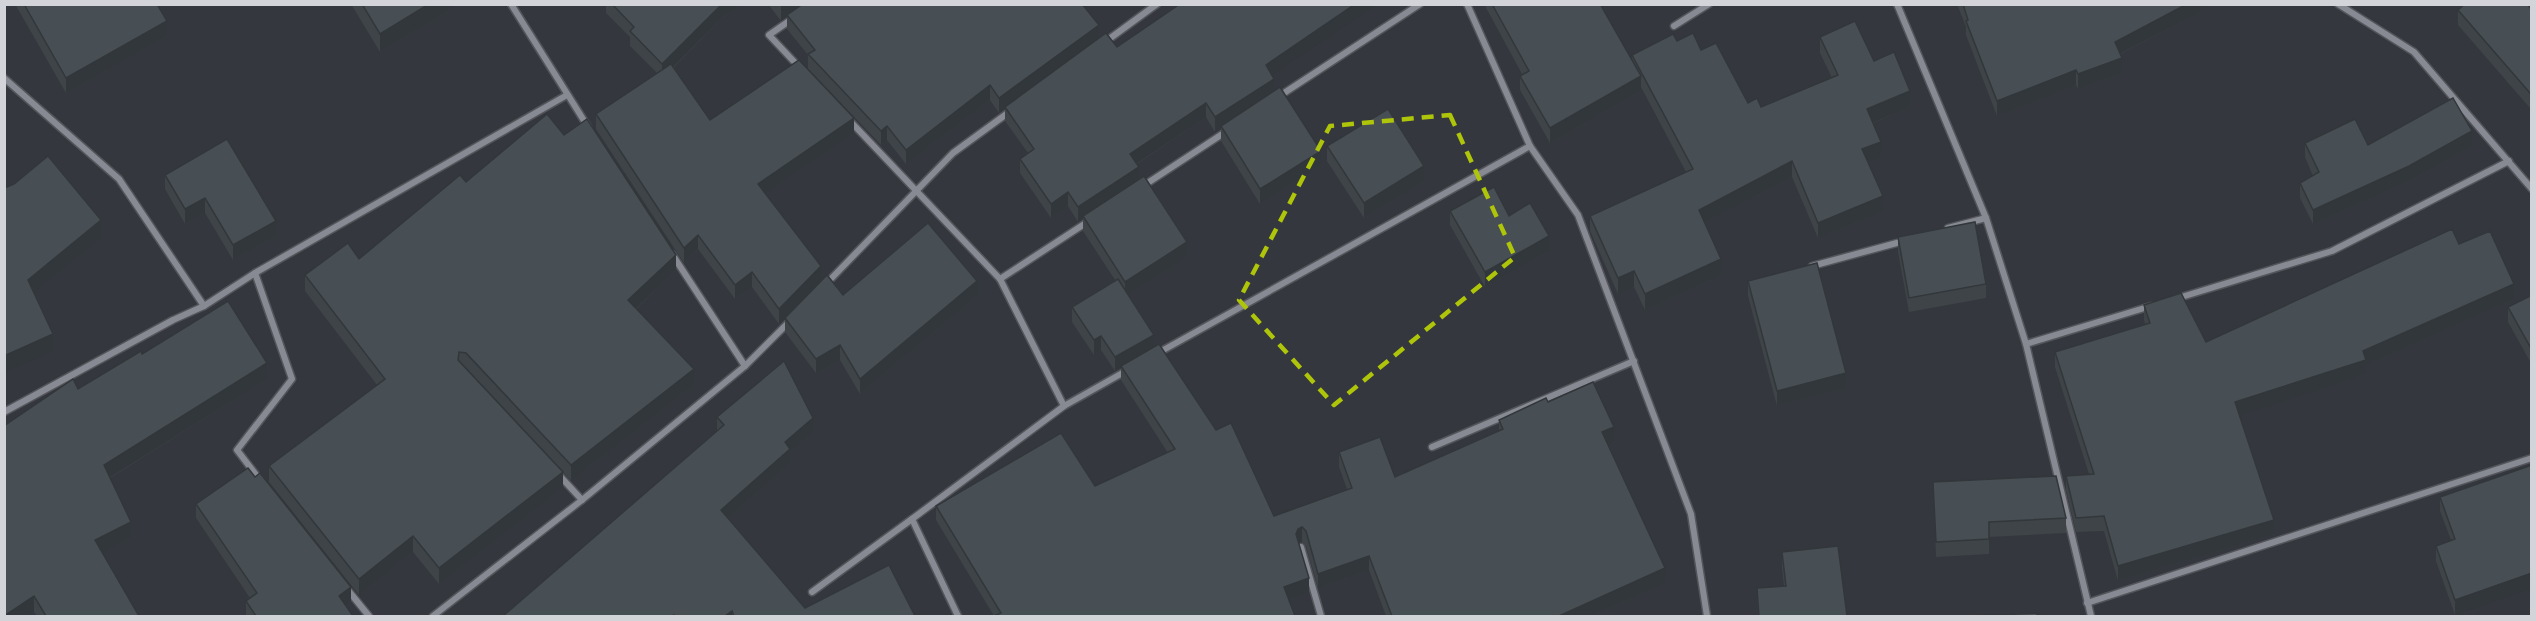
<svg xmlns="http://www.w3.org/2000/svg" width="2536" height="621" font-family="Jost,sans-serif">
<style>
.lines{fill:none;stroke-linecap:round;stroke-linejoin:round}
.street-casing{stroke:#53555b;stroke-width:9}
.street{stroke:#878a92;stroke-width:6}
.wall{fill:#3e4448}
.shaded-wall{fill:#32373b}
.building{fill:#484f54;stroke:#32373b;stroke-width:1.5}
.marked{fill:none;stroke:#aec50a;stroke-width:4.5;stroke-dasharray:12 8;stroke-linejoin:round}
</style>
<rect width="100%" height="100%" fill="#35373e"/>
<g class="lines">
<defs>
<g id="street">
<path d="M511,4L588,127"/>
<path d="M1467,4L1530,146L1578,215L1691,514L1707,616"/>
<path d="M1897,4L1986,218L2026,344L2091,616"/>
<path d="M2338,4L2414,52L2532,189"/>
<path d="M792,19L769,35L800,68"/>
<path d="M1674,26L1709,4"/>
<path d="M1105,42L1157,4"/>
<path d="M4,78L119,179L204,306"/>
<path d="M1278,97L1420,4"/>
<path d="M850,121L1000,279"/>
<path d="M1143,186L1227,131"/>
<path d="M1948,228L1986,218"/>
<path d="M672,254L745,366"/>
<path d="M1812,266L1904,241"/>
<path d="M255,273L292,379L237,450L260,480"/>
<path d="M825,285L953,153L1012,110"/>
<path d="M2175,299L2332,251L2509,161"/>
<path d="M2026,344L2151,306"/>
<path d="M1158,353L1530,146"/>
<path d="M1064,406L1000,279L1089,221"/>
<path d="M4,412L173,320L204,306L255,273L567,95"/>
<path d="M1432,447L1634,361"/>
<path d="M559,475L582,500"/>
<path d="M1301,547L1321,616"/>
<path d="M347,589L369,616"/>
<path d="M812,592L912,519"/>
<path d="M2087,603L2532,458"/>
<path d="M433,616L582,500L745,366L791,320"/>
<path d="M958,616L912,519L1064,406L1126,371"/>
</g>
</defs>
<use href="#street" class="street-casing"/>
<use href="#street" class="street"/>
</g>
<g class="wall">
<path d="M15,4H157L167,36L66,93Z"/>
<path d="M351,4H460L380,52Z"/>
<path d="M606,4H746L725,15L674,67L710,120L854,133L765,193L821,266L779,324L752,287L735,299L698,249L684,263L596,129V114L657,73L630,46V37L606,13Z"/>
<path d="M768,4H1082L1099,38L1117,47L1272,75L1274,91L1321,165L1260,204L1221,141V128L1215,132L1206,117L1137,164L1139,180L1187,257L1128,294L1154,348L1274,516L1347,489L1339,467V452L1395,477L1499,430V420L1548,402L1614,442L1608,444L1665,583L1590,616H1386L1369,570L1318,588L1306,546L1302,542L1299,543L1309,592L1289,599L994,616L936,520V506L1095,486L1168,453L1121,380V368L1115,371L1101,350L1094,355L1072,322V307L1115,280L1083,231V218L1078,222L1068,206L1051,218L1020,173V159L1028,153L1005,121V108L999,113L990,100L906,164L887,140L881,145L808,69V55L787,29V17L781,21Z"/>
<path d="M1484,4H1600L1632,62V55L1677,41L1701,50L1748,103L1761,107L1832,78L1820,53V37L1874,61L1910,107L1873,123L1881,157L1868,162L1883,211L1818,238L1792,177L1705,223L1721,275L1645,310L1634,287L1618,294L1590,231V216L1686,172L1641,87V91L1550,143L1520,90V76L1522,74Z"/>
<path d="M1957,4H2201V12L2120,54L2122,73L2078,89L2076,85L1997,116L1966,35V27Z"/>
<path d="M2458,10H2532V106L2530,108L2458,25Z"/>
<path d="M2305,143L2368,145L2472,146L2409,181L2313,224L2300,198V183L2313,176L2305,157Z"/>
<path d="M1327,146L1424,181L1364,218L1327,161Z"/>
<path d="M165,175L276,236L233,260L205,213L185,224L165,189Z"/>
<path d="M466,182L676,270L636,309L694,385L571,481L563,472V488L439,584L413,552L359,595L269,482V466L377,385L305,291V275L359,259Z"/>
<path d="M1450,211L1509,216L1549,251L1485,287L1450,225Z"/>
<path d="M1898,237L1986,284V298L1909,312L1898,252Z"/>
<path d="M2459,244L2514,299L2366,365V374L2239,415L2274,534L2118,581L2104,531L2076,532L2066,490V476L2089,474L2055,367V352L2145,324L2144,320V305L2206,342Z"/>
<path d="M1748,281L1846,388L1777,406L1748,296Z"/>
<path d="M843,295L977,296L860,394L840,360L816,373L785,332V318Z"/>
<path d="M2532,295V365L2508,322V307Z"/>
<path d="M142,354L267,379L110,478L131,538L102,552L139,616H37L34,612L27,616H4L78,389Z"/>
<path d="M717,417L813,433L790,452V463L728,518L805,608L915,616H503L717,431Z"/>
<path d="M2532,465L2455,615L2436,561V546L2451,540L2440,511V497Z"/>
<path d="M255,477L351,601L346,605L353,616H246V601L250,598L196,518V504Z"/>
<path d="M1933,482L2066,518V533L1989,537V554L1936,557Z"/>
<path d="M1782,552L1847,616H1758L1757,588L1784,586L1782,568Z"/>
</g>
<g class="shaded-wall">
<path d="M429,4H460L380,52V34Z"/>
<path d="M722,4H746L725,15L662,78V64Z"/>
<path d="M784,4H806L787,15V17L781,21V6Z"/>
<path d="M1355,4H1377L1266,79V65Z"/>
<path d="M2187,4H2201V12L2115,56V42Z"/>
<path d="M167,21V36L66,93V78Z"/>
<path d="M1099,25V40L999,113V98Z"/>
<path d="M2122,58V73L2078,89V74Z"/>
<path d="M2076,70V85L1997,116V101Z"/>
<path d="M1641,76V91L1550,143V128Z"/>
<path d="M1274,79V93L1221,126V128L1215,132V117Z"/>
<path d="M990,85V100L906,164V150Z"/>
<path d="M1910,91V107L1867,125V109Z"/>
<path d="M2532,92V106L2530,108V93Z"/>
<path d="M1206,103V117L1130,168V154Z"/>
<path d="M854,118V133L758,198V184Z"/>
<path d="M887,126V140L881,145V131Z"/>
<path d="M2472,131V146L2409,181L2313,224V210Z"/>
<path d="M1881,142V157L1862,165V149Z"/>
<path d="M1321,151V165L1260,204V189Z"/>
<path d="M1792,161V177L1699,226V210Z"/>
<path d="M1424,166V181L1364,218V203Z"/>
<path d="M1139,167V182L1083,216V218L1078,222V207Z"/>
<path d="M1068,192V206L1051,218V204Z"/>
<path d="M1883,196V211L1818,238V223Z"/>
<path d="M205,198V213L185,224V209Z"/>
<path d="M101,220V238L28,297V280Z"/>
<path d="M276,221V236L233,260V245Z"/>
<path d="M698,235V249L684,263V248Z"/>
<path d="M1549,236V251L1485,287V272Z"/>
<path d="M1187,242V257L1125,296V282Z"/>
<path d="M676,255V270L628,316V300Z"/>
<path d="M1721,259V275L1645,310V294Z"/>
<path d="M821,266V281L779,324V309Z"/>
<path d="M1634,271V287L1618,294V278Z"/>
<path d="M752,272V287L735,299V285Z"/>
<path d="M977,281V296L860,394V379Z"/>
<path d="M2514,284V299L2366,365V374L2235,417V402L2363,351Z"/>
<path d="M53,334V351L4,373V356Z"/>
<path d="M1154,335V350L1121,366V368L1115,371V357Z"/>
<path d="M1101,336V350L1094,355V340Z"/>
<path d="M840,345V360L816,373V359Z"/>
<path d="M267,363V379L104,481V465Z"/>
<path d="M694,369V385L571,481V465Z"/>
<path d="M1846,373V388L1777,406V391Z"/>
<path d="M813,418V433L790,452V463L721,524V510L785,442Z"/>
<path d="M1614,427V442L1602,447V432Z"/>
<path d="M563,472V488L439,584V568Z"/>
<path d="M2274,520V534L2118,581V566Z"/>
<path d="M131,522V538L95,556V540Z"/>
<path d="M1302,527V542L1298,543L1296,534L1298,529Z"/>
<path d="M413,536V552L359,595V579Z"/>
<path d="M1369,556V570L1318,588V574Z"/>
<path d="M1665,568V583L1590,616H1559Z"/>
<path d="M2532,573V588L2455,615V600Z"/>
<path d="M1309,578V592L1284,601V587Z"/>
<path d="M351,587V601L339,611V596Z"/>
<path d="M34,596V612L27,616H4Z"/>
<path d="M732,611V616H725Z"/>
</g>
<g class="building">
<path d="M24,4H157L167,21L66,78Z"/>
<path d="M362,4H429L380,34Z"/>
<path d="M612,4H722L662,64L630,31L634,27Z"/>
<path d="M803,4H1082L1099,25L999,98L990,85L906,150L887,126L881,131L808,54L815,50L787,15Z"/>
<path d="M1180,4H1355L1266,65L1274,79L1215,117L1206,103L1130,154L1139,167L1078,207L1068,192L1051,204L1020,159L1034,149L1005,107L1106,33L1117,47Z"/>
<path d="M1492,4H1600L1641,76L1550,128L1520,76L1529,71Z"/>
<path d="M1963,4H2187L2115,42L2122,58L2078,74L2076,70L1997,101L1966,21L1968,20Z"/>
<path d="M2465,4H2527L2532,10V92L2530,93L2458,10Z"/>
<path d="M1855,21L1874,61L1894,52L1910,91L1867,109L1881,142L1862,149L1883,196L1818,223L1792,161L1699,210L1721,259L1645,294L1634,271L1618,278L1590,216L1693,169L1632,55L1673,34L1677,41L1693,33L1701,50L1716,43L1748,103L1757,98L1761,107L1838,75L1820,37Z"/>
<path d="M799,60L854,118L758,184L821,266L779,309L752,272L735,285L698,235L684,248L596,114L671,64L710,120Z"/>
<path d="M1280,87L1321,151L1260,189L1221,126Z"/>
<path d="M2453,98L2472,131L2409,166L2313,210L2300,183L2319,172L2305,143L2355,119L2368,145Z"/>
<path d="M1388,109L1424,166L1364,203L1327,146Z"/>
<path d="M547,114L564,135L587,119L676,255L628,300L694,369L571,465L466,353L459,352L458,360L563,472L439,568L413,536L359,579L269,466L385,379L305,275L348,243L359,259L460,175L466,182Z"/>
<path d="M227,139L276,221L233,245L205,198L185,209L165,175Z"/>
<path d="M48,156L101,220L28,280L53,334L4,356V188L14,184Z"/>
<path d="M1144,176L1187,242L1125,282L1083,216Z"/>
<path d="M1494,187L1509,216L1530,203L1549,236L1485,272L1450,211Z"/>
<path d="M1975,222L1986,284L1909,298L1898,237Z"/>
<path d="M928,223L977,281L860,379L840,345L816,359L785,318L827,275L843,295Z"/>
<path d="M2452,229L2459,244L2490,231L2514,284L2363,351L2366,360L2235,402L2274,520L2118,566L2104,516L2076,518L2066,476L2094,474L2055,352L2150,323L2144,305L2181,293L2206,342Z"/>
<path d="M1817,263L1846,373L1777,391L1748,281Z"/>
<path d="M1118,279L1154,335L1115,357L1101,336L1094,340L1072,307Z"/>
<path d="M2532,295V350L2508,307Z"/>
<path d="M228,301L267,363L104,465L131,522L95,540L139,616H46L34,596L4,616V426L73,379L78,389L141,351L142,354Z"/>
<path d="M1159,344L1216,430L1231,423L1274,516L1352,488L1339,452L1380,437L1395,477L1503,429L1499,420L1546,398L1548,402L1593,382L1614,427L1602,432L1665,568L1559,616H1392L1369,556L1318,574L1306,531L1302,527L1298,529L1296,534L1309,578L1284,587L1295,616H994L1001,613L936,506L1061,433L1095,486L1175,449L1121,366Z"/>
<path d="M784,361L813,418L785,442L790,449L721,510L805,608L889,565L915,616H734L732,611L725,616H676L674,615L672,616H503L724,425L717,417Z"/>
<path d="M2532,465V573L2455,600L2436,546L2455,539L2440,497Z"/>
<path d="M248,468L255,477L260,473L351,587L339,596L353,616H256L246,601L257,593L196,504Z"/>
<path d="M2056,476L2066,518L1989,522V539L1936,542L1933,482Z"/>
<path d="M1838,546L1847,616H1759L1757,588L1786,586L1782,552Z"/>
<path d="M2037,613V616H1972Z"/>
</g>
<path class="marked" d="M1450,115L1515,257L1334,405L1239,300L1330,126Z"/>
<rect width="2536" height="621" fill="none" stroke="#d3d4d9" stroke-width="12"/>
</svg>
